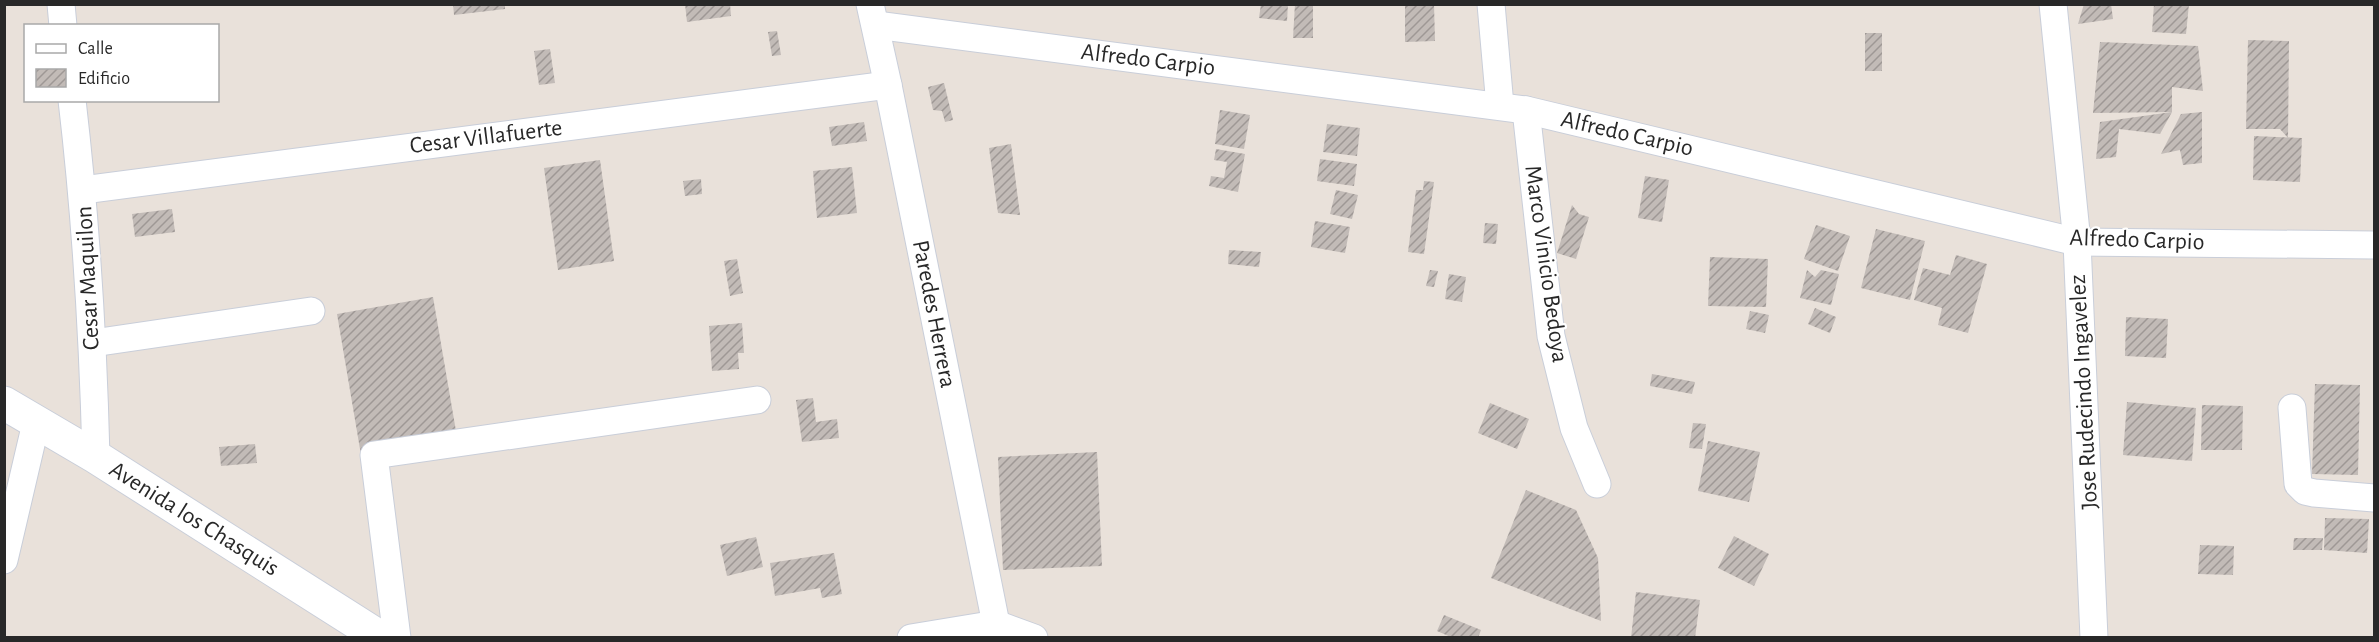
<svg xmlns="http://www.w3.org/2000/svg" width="2379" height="642" font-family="'Alegreya Sans',sans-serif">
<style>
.building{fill:url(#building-hatch)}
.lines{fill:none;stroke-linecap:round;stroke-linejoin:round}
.street-casing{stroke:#c9ced9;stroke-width:29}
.secondary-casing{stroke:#c9ced9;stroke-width:35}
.street{stroke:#fff;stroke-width:27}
.secondary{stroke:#fff;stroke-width:33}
.labels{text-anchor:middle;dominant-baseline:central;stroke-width:4.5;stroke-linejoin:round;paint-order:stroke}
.street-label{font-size:24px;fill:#282828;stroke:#fff}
</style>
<defs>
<pattern id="building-hatch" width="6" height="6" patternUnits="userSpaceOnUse" patternTransform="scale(1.5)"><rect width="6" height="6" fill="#c2bbb7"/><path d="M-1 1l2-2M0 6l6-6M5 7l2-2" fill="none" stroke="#9e9895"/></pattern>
</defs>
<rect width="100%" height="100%" fill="#e9e1da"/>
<g class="building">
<path d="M453,4H505V9L454,15Z"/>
<path d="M685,4H730L731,16L687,22Z"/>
<path d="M1261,4H1288L1287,21L1259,18Z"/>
<path d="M1295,4H1313V38H1293Z"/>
<path d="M1405,4H1434L1435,41L1405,42Z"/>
<path d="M2084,4H2111L2113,19L2078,24Z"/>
<path d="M2154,4H2189L2186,34L2152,32Z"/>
<path d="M777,31L781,55L772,56L768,32Z"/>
<rect x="1865" y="33" width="17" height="38"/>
<path d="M2248,40L2289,41L2288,138L2280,129H2246Z"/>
<path d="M2100,42L2198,46L2203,91L2172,87V112L2160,134L2119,129L2116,157L2096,159L2100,122L2172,112L2093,113Z"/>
<path d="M550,49L555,83L539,85L534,51Z"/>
<path d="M944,83L953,120L945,122L942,111L933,110L928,87Z"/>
<path d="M1220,110L1250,115L1244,149L1215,144Z"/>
<path d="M2202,112V163L2183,165L2180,150L2161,154L2181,114Z"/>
<path d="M864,122L867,141L832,146L829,127Z"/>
<path d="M1327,124L1360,128L1357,156L1323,152Z"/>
<path d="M2254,136L2302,138L2300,182L2253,180Z"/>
<path d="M1011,144L1020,215L998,213L989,148Z"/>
<path d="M1216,149L1245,154L1238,192L1209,186L1211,176L1224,178L1227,162L1214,160Z"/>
<path d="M1320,159L1357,164L1354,186L1317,181Z"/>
<path d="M600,160L614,261L558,270L544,168Z"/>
<path d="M852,167L857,213L817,218L813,171Z"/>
<path d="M1645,176L1669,180L1662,222L1638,218Z"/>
<path d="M701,179L702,194L685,196L683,181Z"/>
<path d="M1424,181L1434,182L1424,254L1408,252L1416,190H1423Z"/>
<path d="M1336,190L1358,195L1352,219L1330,214Z"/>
<path d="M1572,205L1579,214L1589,217L1576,259L1557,253Z"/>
<path d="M172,209L175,232L135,237L132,214Z"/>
<path d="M1315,221L1350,227L1345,253L1311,247Z"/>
<path d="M1485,223L1498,224L1496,244L1483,243Z"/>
<path d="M1816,225L1850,236L1838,271L1804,259Z"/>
<path d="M1876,229L1925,241L1910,300L1861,288Z"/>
<path d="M1229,250L1261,252L1259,267L1228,264Z"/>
<path d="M1956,255L1987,264L1968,333L1938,325L1942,308L1914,300L1923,268L1950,275Z"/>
<path d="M1710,257L1768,259L1766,307L1708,306Z"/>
<path d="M737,259L743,293L730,296L724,261Z"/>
<path d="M1430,270L1438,271L1434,287L1426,286Z"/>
<path d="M1807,270L1815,277L1821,270L1839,274L1831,305L1800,298Z"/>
<path d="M1449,274L1466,277L1462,302L1445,299Z"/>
<path d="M433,297L457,437L361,455L337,314Z"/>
<path d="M1815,308L1836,317L1830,333L1808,324Z"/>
<path d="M1750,311L1769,315L1765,333L1746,329Z"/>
<path d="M2126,317L2168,319L2166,358L2125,356Z"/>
<path d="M742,323L744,353H738L739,369L712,371L709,326Z"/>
<path d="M1652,374L1695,382L1692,394L1650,386Z"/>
<path d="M2315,384L2360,385L2358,475L2312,474Z"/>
<path d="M813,398L816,422L837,419L839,438L802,442L796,400Z"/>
<path d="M2127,402L2196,408L2192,461L2123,455Z"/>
<path d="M1490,403L1529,419L1517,449L1478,433Z"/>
<path d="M2202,405L2243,406L2242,450H2201Z"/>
<path d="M1693,423L1706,424L1702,449L1689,448Z"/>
<path d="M1708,441L1760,452L1749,502L1698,491Z"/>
<path d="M255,444L257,463L221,466L219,447Z"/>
<path d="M1097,452L1102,566L1003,570L998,457Z"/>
<path d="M1526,490L1576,510L1598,558L1601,621L1491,578Z"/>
<path d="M2325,518L2369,519L2367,553L2324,550Z"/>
<path d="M1734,536L1769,554L1754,586L1718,568Z"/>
<path d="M756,537L763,567L727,576L720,545Z"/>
<path d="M2294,538H2323L2322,550H2293Z"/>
<path d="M2200,545L2234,546L2233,575L2198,574Z"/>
<path d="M834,553L842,594L822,598L820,588L775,596L770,563Z"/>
<path d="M1636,592L1700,600L1695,638H1631Z"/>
<path d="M1444,615L1481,630L1478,638H1453L1437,631Z"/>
</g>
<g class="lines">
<defs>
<g id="street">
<path d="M61,4L63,26"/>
<path d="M870,4L888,85L996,624"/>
<path d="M1491,4L1500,106"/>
<path d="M2053,4L2077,242L2094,638"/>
<path d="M876,25L1526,110L2077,242L2374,245"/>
<path d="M72,100C86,219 93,337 96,457"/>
<path d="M1526,110L1551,336L1574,428L1597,484"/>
<path d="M83,190L888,85"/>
<path d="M93,343L311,311"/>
<path d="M2292,408L2298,484L2305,491L2314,493L2374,498"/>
<path d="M4,560L36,423"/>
<path d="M397,638L374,455L757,400"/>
<path d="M911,638L996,624L1034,638"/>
</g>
<path id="secondary" d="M4,403L96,457L381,638"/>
</defs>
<use href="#street" class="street-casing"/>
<use href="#secondary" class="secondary-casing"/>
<use href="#street" class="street"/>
<use href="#secondary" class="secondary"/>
</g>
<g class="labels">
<g class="street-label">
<text transform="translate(1148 60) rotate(7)">Alfredo Carpio</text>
<text transform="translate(1627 134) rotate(13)">Alfredo Carpio</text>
<text transform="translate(486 137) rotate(-7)">Cesar Villafuerte</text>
<text transform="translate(2137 240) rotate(2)">Alfredo Carpio</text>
<text transform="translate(1546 264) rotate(82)">Marco Vinicio Bedoya</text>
<text transform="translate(88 278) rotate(-93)">Cesar Maquilon</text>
<text transform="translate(934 314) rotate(79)">Paredes Herrera</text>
<text transform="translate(2084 392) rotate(-93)">Jose Rudecindo Ingavelez</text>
<text transform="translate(194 519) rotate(32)">Avenida los Chasquis</text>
</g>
</g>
<rect width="2379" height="642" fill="none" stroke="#282828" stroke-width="12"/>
<rect x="24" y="24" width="195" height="78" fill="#ffffff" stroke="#a9a9a9" stroke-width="1.5"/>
<rect x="36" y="44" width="30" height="9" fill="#ffffff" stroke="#a9a9a9" stroke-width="1.5"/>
<text x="78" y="54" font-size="18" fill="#282828">Calle</text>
<rect x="36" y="69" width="30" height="18" fill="url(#building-hatch)" stroke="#a9a9a9" stroke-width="1.5"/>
<text x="78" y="84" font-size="18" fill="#282828">Edificio</text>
</svg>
